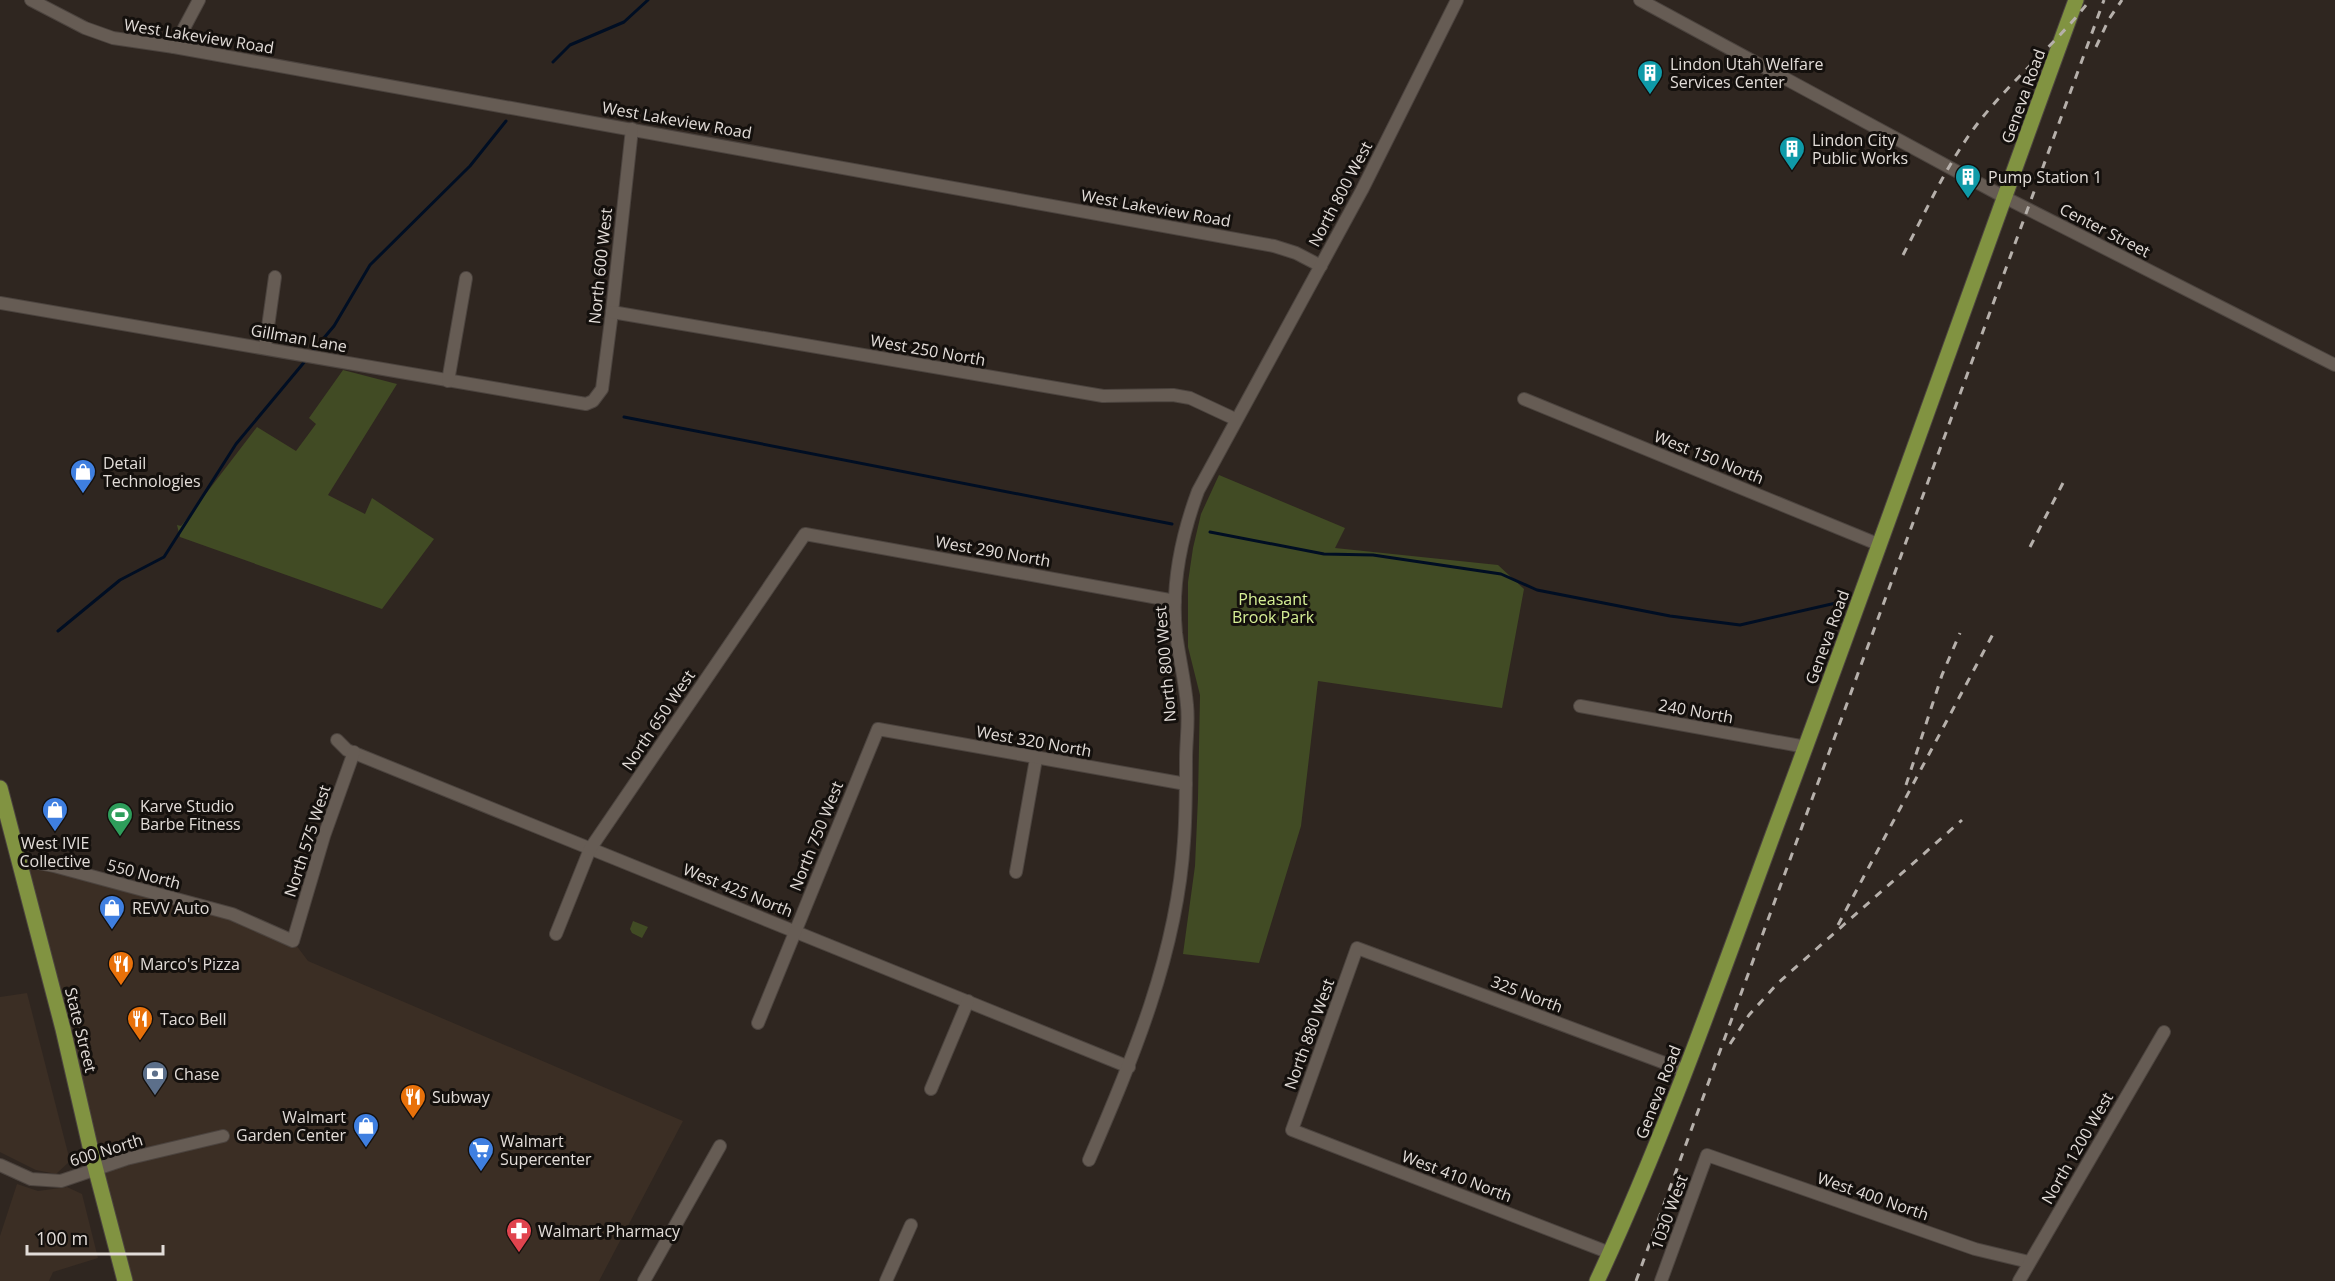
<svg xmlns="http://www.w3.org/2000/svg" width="2335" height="1281" font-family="'Open Sans',sans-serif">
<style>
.built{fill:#3b2e24}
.green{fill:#414b24}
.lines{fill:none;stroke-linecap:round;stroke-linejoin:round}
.stream{stroke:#000e23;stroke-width:3}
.minor-casing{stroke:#4c443f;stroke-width:14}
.major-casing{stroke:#4c443f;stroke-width:17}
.minor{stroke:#665c54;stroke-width:12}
.major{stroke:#819341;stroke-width:15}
.rail{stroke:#b6b0ab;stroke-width:3;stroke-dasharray:8 8;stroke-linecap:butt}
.labels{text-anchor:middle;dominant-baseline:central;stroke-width:6;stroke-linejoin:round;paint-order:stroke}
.street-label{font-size:16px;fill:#e2dcd8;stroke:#14100d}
.poi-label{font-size:16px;fill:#e2dcd8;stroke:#14100d;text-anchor:start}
.park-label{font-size:16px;fill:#d7f096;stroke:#14100d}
</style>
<rect width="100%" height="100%" fill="#2f2620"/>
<g class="built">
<path d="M18,859L232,914L293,941L308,961L683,1121L599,1281H133L96,1168Z"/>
<path d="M27,993L70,1161L56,1174L36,1170L0,1152V997Z"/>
<path d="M17,1184L38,1191L67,1187L82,1194L98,1258L53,1272L49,1281H0V1236Z"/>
</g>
<g class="green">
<path d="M343,370L397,384L328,495L365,514L372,498L434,539L382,609L180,537L177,525L181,526L185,521L257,427L296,451L316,424L309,418Z"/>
<path d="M1219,475L1345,528L1335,548L1498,565L1524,589L1502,708L1318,681L1301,826L1259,963L1183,954L1195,866L1198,798L1200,695L1188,647V582L1193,548L1201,514Z"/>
<path d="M633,921L648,927L642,938L632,933L630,929Z"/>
</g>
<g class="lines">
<g class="stream">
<path d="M553,62L570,45L624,22L648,0"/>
<path d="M312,352L334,326L370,265L470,166L506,121"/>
<path d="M624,417L1172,524"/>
<path d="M1210,532L1324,554L1373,555L1501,574L1537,590L1670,616L1740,625L1836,603"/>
<path d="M58,631L120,580L164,557L236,444L306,360"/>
</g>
<defs>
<g id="minor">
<path d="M31,0L85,28L113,38L174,47L1274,246L1296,253L1321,266"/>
<path d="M1640,0L2006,198L2335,365"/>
<path d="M174,47L199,0"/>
<path d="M0,303L586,404L593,401L602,389L612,312L632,129"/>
<path d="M612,312L1103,396L1173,395L1190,398L1235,419"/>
<path d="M265,348L275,277"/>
<path d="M448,381L466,278"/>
<path d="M1524,399L1880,545"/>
<path d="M1580,706L1806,747"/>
<path d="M337,740L347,750L1129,1067"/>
<path d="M18,859L54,866L232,914L293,941L324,836L354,752"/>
<path d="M1016,872L1036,759"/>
<path d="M556,934L590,849L805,534L1175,601"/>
<path d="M758,1023L878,729L1186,784"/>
<path d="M931,1089L968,1001"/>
<path d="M1089,1160C1133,1058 1177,954 1184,841C1186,814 1186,786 1186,759C1186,741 1189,723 1187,705C1185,681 1179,657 1176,633C1171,584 1181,537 1198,491L1362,190L1457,0"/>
<path d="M0,1165L31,1179L61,1181L126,1159L223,1136"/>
<path d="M1610,1253L1292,1130L1357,948L1686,1071"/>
<path d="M644,1281L720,1146"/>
<path d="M886,1281L911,1225"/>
<path d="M1661,1281L1707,1155L1975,1249L2029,1262"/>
<path d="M2019,1281L2164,1032"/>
</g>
<g id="major">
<path d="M0,788L63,1029L92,1155L125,1281"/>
<path d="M1597,1281C1667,1131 1721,975 1778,821C1880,548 1976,273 2076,0"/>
</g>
</defs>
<use href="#minor" class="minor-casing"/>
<use href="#major" class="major-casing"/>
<use href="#minor" class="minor"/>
<use href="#major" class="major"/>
<g class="rail">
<path d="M2096,47L2109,19L2122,0"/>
<path d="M1903,255C1930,203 1954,148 1993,105C2024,69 2061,38 2090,0"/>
<path d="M2030,547L2064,481"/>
<path d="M1906,785L1942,675L1960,633"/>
<path d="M1838,925L1993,634"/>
<path d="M1730,1044L1749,1015L1778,983L1962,820"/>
<path d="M1636,1281L2104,0"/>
</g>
</g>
<defs>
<symbol id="building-pin" viewBox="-11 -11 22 30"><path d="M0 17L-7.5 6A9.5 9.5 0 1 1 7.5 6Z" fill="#0f9aa8" stroke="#14100d"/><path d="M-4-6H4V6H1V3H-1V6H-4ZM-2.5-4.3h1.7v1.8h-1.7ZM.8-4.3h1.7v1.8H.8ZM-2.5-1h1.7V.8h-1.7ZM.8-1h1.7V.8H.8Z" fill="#fff"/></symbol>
<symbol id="shop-pin" viewBox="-11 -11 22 30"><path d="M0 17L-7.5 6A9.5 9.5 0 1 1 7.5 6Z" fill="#3f7fe0" stroke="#14100d"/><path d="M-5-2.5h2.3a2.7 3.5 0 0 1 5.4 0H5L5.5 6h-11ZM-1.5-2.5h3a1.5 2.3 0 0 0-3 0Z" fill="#fff"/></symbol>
<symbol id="stadium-pin" viewBox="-11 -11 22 30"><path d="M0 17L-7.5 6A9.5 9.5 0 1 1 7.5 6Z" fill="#2e9e5b" stroke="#14100d"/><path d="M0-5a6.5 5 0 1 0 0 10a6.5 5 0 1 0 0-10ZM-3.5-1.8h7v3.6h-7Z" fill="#fff"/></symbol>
<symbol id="restaurant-pin" viewBox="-11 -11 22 30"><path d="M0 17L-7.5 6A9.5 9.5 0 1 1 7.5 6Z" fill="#e8710a" stroke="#14100d"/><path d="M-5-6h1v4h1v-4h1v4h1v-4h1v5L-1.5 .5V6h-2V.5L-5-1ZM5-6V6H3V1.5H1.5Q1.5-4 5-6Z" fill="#fff"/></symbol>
<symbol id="bank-pin" viewBox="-11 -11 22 30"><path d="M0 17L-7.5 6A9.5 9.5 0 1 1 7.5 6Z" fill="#5c6f8a" stroke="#14100d"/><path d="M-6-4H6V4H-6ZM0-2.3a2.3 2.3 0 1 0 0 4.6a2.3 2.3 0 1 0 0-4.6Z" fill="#fff"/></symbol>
<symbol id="supermarket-pin" viewBox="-11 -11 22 30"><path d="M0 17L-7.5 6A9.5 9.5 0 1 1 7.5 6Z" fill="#3f7fe0" stroke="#14100d"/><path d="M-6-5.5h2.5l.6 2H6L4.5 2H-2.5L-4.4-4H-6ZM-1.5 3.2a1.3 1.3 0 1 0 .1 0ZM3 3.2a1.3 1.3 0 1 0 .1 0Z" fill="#fff"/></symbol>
<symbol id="pharmacy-pin" viewBox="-11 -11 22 30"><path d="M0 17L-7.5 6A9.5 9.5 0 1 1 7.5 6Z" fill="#e0444e" stroke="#14100d"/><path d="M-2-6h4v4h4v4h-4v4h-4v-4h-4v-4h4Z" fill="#fff"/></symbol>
</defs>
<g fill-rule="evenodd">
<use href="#building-pin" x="1635" y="58" width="30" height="40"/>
<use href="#building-pin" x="1777" y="134" width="30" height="40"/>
<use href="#building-pin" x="1953" y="162" width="30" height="40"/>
<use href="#shop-pin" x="68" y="457" width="30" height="40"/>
<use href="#shop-pin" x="40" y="795" width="30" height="40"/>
<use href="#stadium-pin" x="105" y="800" width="30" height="40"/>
<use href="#shop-pin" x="97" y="893" width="30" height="40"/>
<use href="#restaurant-pin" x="106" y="949" width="30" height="40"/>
<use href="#restaurant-pin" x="125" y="1004" width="30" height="40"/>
<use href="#bank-pin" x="140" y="1059" width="30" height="40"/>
<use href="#restaurant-pin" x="398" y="1082" width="30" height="40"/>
<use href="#shop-pin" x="351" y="1111" width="30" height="40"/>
<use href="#supermarket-pin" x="466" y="1135" width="30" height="40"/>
<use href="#pharmacy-pin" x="504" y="1216" width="30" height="40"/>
</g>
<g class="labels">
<g class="street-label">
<text transform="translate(199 36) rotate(9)">West Lakeview Road</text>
<text transform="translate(2023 96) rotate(-70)">Geneva Road</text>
<text transform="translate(677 120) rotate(10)">West Lakeview Road</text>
<text transform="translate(1340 194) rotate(-62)">North 800 West</text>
<text transform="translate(1156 208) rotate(10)">West Lakeview Road</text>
<text transform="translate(2105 230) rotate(27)">Center Street</text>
<text transform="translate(600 266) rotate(-84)">North 600 West</text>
<text transform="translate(299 338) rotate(10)">Gillman Lane</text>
<text transform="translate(928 350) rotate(10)">West 250 North</text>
<text transform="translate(1709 457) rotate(22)">West 150 North</text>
<text transform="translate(993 551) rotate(10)">West 290 North</text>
<text transform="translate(1827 637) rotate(-70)">Geneva Road</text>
<text transform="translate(1165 664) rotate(-95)">North 800 West</text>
<text transform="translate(1696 711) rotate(10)">240 North</text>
<text transform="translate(658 720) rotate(-56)">North 650 West</text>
<text transform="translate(1034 741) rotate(10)">West 320 North</text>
<text transform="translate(816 836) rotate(-68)">North 750 West</text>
<text transform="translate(307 841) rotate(-72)">North 575 West</text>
<text transform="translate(144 874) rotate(15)">550 North</text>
<text transform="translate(738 890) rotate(22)">West 425 North</text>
<text transform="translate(1527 994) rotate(21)">325 North</text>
<text transform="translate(81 1030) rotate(76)">State Street</text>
<text transform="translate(1309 1034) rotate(-70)">North 880 West</text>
<text transform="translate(1658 1092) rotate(-69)">Geneva Road</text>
<text transform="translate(2077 1148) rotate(-60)">North 1200 West</text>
<text transform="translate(106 1150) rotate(-17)">600 North</text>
<text transform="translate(1457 1176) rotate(21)">West 410 North</text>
<text transform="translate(1873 1196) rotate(19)">West 400 North</text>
<text transform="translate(1669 1212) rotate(-70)">1030 West</text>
</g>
<g class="poi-label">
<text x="1670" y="64">Lindon Utah Welfare<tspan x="1670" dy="18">Services Center</tspan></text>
<text x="1812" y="140">Lindon City<tspan x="1812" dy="18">Public Works</tspan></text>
<text x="1988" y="177">Pump Station 1</text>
<text x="103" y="463">Detail<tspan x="103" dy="18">Technologies</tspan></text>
<text x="140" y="806">Karve Studio<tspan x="140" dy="18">Barbe Fitness</tspan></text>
<text x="55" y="843" text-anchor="middle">West IVIE<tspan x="55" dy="18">Collective</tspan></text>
<text x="132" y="908">REVV Auto</text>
<text x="140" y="964">Marco's Pizza</text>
<text x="160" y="1019">Taco Bell</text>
<text x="174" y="1074">Chase</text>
<text x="432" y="1097">Subway</text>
<text x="346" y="1117" text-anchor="end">Walmart<tspan x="346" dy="18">Garden Center</tspan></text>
<text x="500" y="1141">Walmart<tspan x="500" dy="18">Supercenter</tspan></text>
<text x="538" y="1231">Walmart Pharmacy</text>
</g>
<g class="park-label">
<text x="1273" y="599">Pheasant<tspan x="1273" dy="18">Brook Park</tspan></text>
</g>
</g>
<path d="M27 1245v9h136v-9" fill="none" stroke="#e2dcd8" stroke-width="3"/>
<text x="36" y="1245" font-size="18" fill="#e2dcd8" stroke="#14100d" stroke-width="4.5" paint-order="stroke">100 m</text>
</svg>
